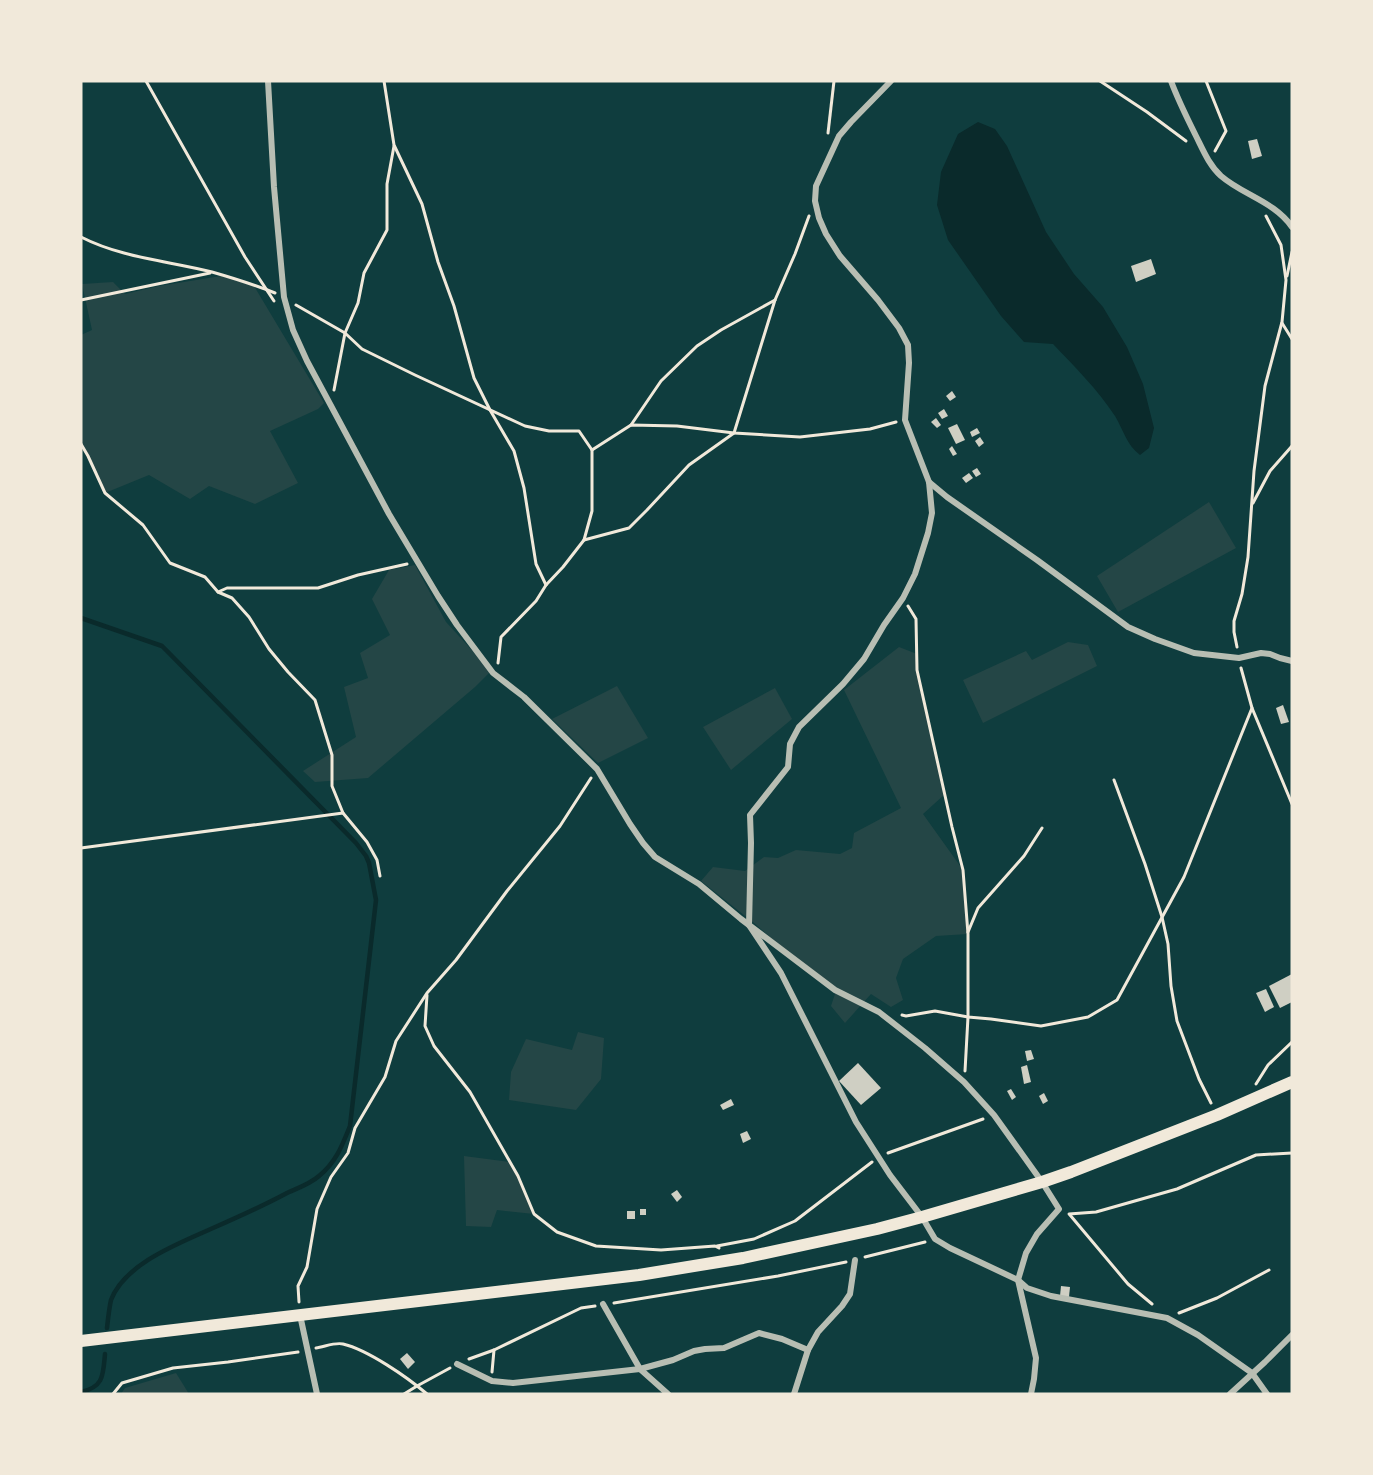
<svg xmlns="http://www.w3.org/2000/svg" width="1373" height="1475" font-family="'Work Sans',sans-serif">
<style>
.green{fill:#244646}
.water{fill:#0a2a2b}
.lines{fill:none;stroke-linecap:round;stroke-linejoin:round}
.stream{stroke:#0a2a2b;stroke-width:4.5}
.building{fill:#cfcfc3}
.path{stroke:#f1e9da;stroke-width:3}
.minor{stroke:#b8beb3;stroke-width:6}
.primary{stroke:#f1e9da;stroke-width:12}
</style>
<rect width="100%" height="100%" fill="#0f3d3e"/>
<g class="green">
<path d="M221,276L254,286L324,403L318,409L270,431L298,483L255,504L209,486L190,499L149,475L105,493L81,444V335L92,330L82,284L113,282L125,294L159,286Z"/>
<path d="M1209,502L1236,548L1118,612L1097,576Z"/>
<path d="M415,565L446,622L491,671L475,687L368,778L315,782L303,771L356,737L344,687L368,678L360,653L390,635L372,599L389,570Z"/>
<path d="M1068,642L1088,645L1097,666L983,723L963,680L1026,651L1032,660Z"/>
<path d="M899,647L917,654V670L945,794L923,814L963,870L968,934L936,936L903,959L896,978L903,1000L891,1007L871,994L845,1023L831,1006L835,994L754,923L701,881L713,867L745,871L764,857L778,858L796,850L840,854L852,848L854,833L901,808L844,690Z"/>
<path d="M617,686L648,738L598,763L552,719Z"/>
<path d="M775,688L792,719L731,770L703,727Z"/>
<path d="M578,1032L604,1038L601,1079L576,1110L509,1100L511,1072L526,1039L572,1050Z"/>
<path d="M464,1156L510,1162L518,1176L534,1214L497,1210L491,1227L466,1226Z"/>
<path d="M176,1373L189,1394H121L125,1388Z"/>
</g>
<path class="water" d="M978,122L995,129L1007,146L1046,232L1074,274L1103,307L1127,347L1143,384L1154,428L1149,448L1140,455C1126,444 1124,431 1115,416C1098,390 1075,367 1053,344L1024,342L1001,316L948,240L937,205L941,172L958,134Z"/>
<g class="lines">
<g class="stream">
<path d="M81,618L162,646L167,651L356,843L366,856L369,863L376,900L350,1126C342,1146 336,1162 319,1176C310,1184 298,1188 287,1193C263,1206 238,1217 213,1228C180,1243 125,1263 111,1300C109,1309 108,1319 107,1328"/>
<path d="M81,1392C104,1387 103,1375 105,1354"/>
</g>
</g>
<g class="building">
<path d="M1257,139L1262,156L1252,159L1248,141Z"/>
<path d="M1151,259L1156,274L1136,282L1131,266Z"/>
<path d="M952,391L956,397L950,401L946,396Z"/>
<path d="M944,409L948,416L942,419L938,413Z"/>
<path d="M936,418L941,425L937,428L931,422Z"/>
<path d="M957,424L965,440L956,444L948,428Z"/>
<path d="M977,428L980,433L972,437L970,432Z"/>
<path d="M980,437L984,443L979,447L975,441Z"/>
<path d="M952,446L957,454L953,456L949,449Z"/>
<path d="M977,468L981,474L976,477L972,471Z"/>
<path d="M969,473L973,478L966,483L962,478Z"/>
<path d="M1283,705L1289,722L1281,724L1276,708Z"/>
<path d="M1292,974V1002L1280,1008L1269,986Z"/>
<path d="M1266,989L1274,1007L1265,1012L1256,993Z"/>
<path d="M1031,1050L1034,1059L1027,1061L1025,1051Z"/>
<path d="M858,1063L881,1088L861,1105L839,1081Z"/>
<path d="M1027,1065L1031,1082L1024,1084L1021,1067Z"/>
<path d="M1011,1089L1016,1097L1012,1100L1007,1091Z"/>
<path d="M1044,1093L1048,1101L1043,1104L1039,1096Z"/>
<path d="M731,1099L734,1105L723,1110L720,1105Z"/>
<path d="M747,1131L751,1139L743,1143L740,1134Z"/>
<path d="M677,1190L682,1197L677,1202L671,1194Z"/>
<rect x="640" y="1209" width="6" height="6"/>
<rect x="627" y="1211" width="8" height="8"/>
<path d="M1061,1286L1070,1287L1069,1297L1060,1296Z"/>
<path d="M407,1353L415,1362L408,1369L400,1359Z"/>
</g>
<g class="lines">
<g class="path">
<path d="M146,81L245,257L274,301"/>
<path d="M384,81L394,145L422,204L438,262L454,306L474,378L490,410L514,451L524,488L536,564L546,585"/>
<path d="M1100,81L1147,112L1186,141"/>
<path d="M1206,81L1226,131L1215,151"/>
<path d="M828,133L834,81"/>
<path d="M81,237C122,258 169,261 212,272C233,278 255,285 275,293"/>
<path d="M1287,276L1292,252"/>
<path d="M81,300L210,273"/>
<path d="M296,305L345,333L362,349L415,375L525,426L549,431H579L592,450V511L584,540L563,567L546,585L536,601L501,637L498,663"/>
<path d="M1282,323L1292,339"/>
<path d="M334,390L345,333L358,303L364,273L387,230V184L394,146"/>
<path d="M631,425L661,381L697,346L721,330L775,300"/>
<path d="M81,444L88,456L105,493L143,525L170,563L205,577L218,592L232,598L249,617L269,649L288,672L315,700L332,755V786L343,813L367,842L377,860L380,876"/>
<path d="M592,450L631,425L677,426L734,433L800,437L870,429L896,422"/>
<path d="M1253,503L1270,471L1292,446"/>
<path d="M584,540L629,528L647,510L689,465L734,433L775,300L795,254L809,216"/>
<path d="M218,592L227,588H318L358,575L407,564"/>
<path d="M908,606L916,619L917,670L952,827L963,870L968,934V1017L965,1071"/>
<path d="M1237,647L1234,632V621L1242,594L1248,557L1254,471L1265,386L1282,322L1286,280L1281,245L1266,216"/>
<path d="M1241,668L1252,708L1292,804"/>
<path d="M1114,780L1145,864L1162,917L1168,944L1171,986L1177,1021L1199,1079L1211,1103"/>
<path d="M81,848L343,813"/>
<path d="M968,932L978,908L1024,856L1042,828"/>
<path d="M427,995L425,1026L434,1046L470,1092L518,1176L534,1214L557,1232L596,1246L661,1250L715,1246L719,1248"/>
<path d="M902,1015L906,1016L935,1011L968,1017L991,1019L1041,1026L1088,1017L1117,1000L1184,877L1252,708"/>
<path d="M1256,1084L1268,1065L1292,1042"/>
<path d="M888,1153L983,1119"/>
<path d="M1069,1214L1096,1212L1177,1189L1256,1155L1292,1153"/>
<path d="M1070,1215L1128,1284L1152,1304"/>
<path d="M717,1246L754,1239L795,1221L872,1162"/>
<path d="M865,1257L925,1242"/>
<path d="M299,1302L298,1286L307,1267L317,1209L331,1177L348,1153L355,1128L385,1077L396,1041L427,993L456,960L507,891L560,826L591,778"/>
<path d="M614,1303L778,1276L846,1262"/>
<path d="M1179,1313L1217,1298L1269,1270"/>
<path d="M316,1348C324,1347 335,1342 343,1344C368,1350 407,1377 427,1394"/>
<path d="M469,1359L494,1350L581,1308L595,1306"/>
<path d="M492,1372L494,1350"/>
<path d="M113,1394L122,1383L173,1368L228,1362L298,1352"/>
<path d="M404,1394L417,1386L450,1368"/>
</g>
<g class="minor">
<path d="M268,81L274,187L284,297L293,330L307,361L389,514L438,596L457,625L493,673L524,697L597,769L630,824L643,843L655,857L699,884L741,919L835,990L879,1012L925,1048L964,1082L994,1115L1042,1182L1059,1209L1037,1234L1026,1253L1018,1280L1036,1358L1034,1379L1031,1394"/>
<path d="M891,81L851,122L839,136L816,186L815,201L819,218L826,234L840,256L878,300L899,328L908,345L909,363L905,420L929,482L932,513L928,533L915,574L903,598L884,625L864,659L843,684L799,727L790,744L788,767L750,815L751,843L749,925L781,973L856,1122L890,1175L922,1217L935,1239L950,1248L1018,1280L1027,1288L1051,1296L1167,1318L1198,1335L1252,1373L1267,1394"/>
<path d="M1171,81C1178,100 1187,118 1196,136C1203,150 1209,165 1221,176C1243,195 1275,202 1292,227"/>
<path d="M929,482L947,497L1037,560L1128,627L1155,639L1194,653L1239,658L1261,653L1270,654L1280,658L1292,661"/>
<path d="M603,1304L640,1369L668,1394"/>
<path d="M300,1315L317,1394"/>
<path d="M457,1364L492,1381L513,1383L640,1369L673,1360L694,1351L705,1349L724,1348L759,1333L782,1339L808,1350"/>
<path d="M794,1394L808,1350L818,1332L842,1306L850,1294L855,1260"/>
<path d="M1230,1394L1265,1362L1292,1335"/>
</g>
<path class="primary" d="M81,1341L639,1275L743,1258L877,1229L922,1217L1042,1182L1071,1172L1217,1115L1292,1082"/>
</g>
<rect width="1373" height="1475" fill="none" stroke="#f1e9da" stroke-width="165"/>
</svg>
